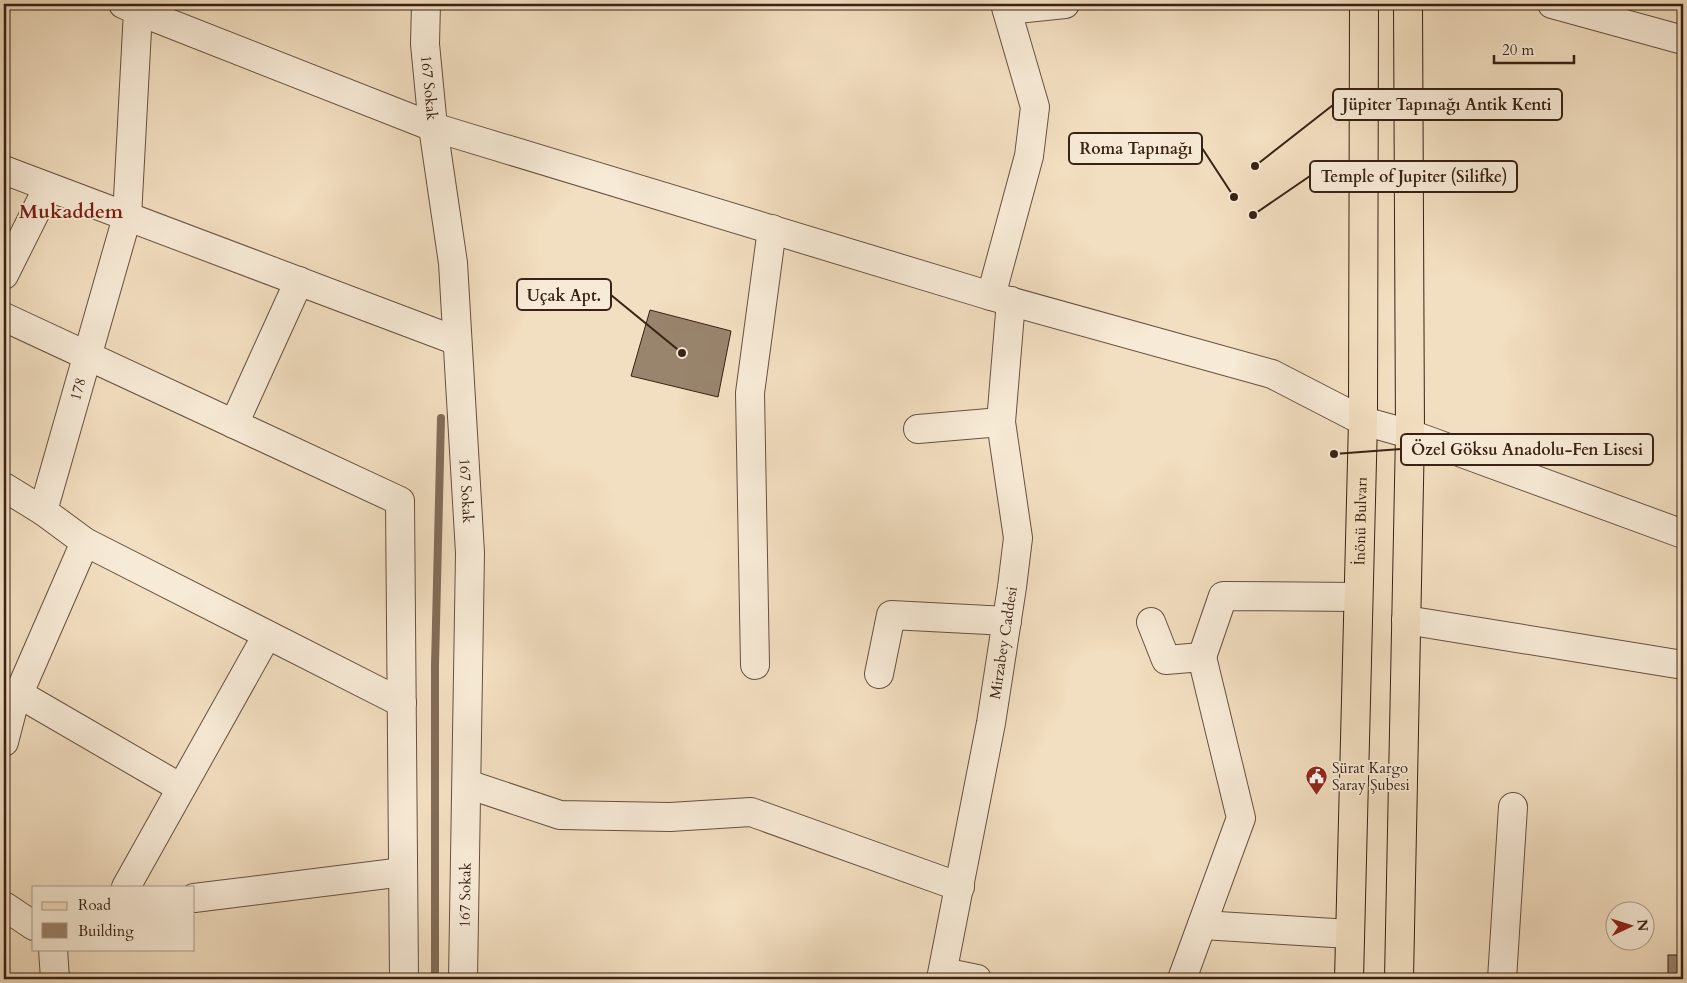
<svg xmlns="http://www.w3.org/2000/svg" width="1687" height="983" font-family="Cardo,serif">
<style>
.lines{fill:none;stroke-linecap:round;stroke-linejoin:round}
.stream{stroke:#826c58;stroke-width:8}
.building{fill:#99846d;stroke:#382214}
.minor-casing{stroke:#66513f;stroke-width:30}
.major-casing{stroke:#382214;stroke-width:30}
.minor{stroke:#f7ead6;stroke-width:28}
.major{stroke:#f2dec0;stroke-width:28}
.labels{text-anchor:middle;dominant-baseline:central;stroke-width:4;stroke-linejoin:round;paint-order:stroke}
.street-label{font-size:15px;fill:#382214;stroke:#f7ead6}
.poi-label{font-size:15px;fill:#382214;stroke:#f7ead6;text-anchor:start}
.district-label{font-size:20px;font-weight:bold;fill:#7a1f14;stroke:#f7ead6}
.leader{fill:none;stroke:#382214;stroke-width:2}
.callout-dot{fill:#382214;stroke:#f7ead6;stroke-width:2}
.callout{fill:#f7ead6;stroke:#382214;stroke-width:2}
.callout-label{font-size:16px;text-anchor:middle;font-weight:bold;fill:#382214}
</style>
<rect width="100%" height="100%" fill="#f2dec0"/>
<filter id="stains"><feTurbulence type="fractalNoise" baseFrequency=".004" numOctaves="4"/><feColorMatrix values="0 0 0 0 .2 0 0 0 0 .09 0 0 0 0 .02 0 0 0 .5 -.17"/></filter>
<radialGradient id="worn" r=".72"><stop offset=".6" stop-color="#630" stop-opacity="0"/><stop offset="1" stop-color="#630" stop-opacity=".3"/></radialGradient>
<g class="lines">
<path class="stream" d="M435,979V665L441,418"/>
</g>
<g class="building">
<path d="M650,310L731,331L718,397L631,376Z"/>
<rect x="1668" y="955" width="15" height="24"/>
</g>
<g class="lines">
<defs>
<g id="minor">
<path d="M140,4L138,11L433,127L991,296L1272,374L1363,421L1410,434L1683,534"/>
<path id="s1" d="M426,4L425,44L433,127L453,263L470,553L463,979"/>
<path d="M1552,4L1683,40"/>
<path d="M1007,10L1065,4"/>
<path d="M4,170L457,341"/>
<path d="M4,275L48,187"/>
<path d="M991,296L1029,156L1035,107L1005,4"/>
<path d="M4,317L400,501L404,979"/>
<path d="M234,424L299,281"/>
<path d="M918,429L1001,422"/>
<path d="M4,487L43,511"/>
<path id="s2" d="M85,542L43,511L127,217L138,11L123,4"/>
<path d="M1406,620L1683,665"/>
<path d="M1151,622L1166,660L1202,657L1241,818L1182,979"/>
<path d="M1202,657L1223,596L1358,597"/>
<path d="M755,665L750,393L772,229"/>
<path d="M879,674L891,615L1007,621"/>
<path d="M19,694L181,788"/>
<path d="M4,742L13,707L85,542L402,703"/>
<path d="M467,784L560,815L670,817L751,812L960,887"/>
<path d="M126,887L267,635"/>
<path d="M194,898L403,872"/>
<path d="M4,906L34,926"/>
<path d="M1202,925L1350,934"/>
<path d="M53,949L55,979"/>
<path d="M943,972L977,979"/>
<path id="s3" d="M941,979L991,723L1012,587L1018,538L1001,422L1011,301"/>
<path d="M1502,979L1513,807"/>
</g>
<g id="major">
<path id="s4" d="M1349,979L1363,421L1364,4"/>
<path d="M1399,979L1410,434L1408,4"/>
</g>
</defs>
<use href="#minor" class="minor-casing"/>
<use href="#major" class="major-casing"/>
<use href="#minor" class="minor"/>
<use href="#major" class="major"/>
</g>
<defs>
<symbol id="civic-pin" viewBox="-11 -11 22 30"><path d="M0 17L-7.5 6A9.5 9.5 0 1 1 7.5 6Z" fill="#8f2418" stroke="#f7ead6"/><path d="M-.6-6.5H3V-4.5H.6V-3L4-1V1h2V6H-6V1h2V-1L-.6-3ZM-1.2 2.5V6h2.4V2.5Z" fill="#fff"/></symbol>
</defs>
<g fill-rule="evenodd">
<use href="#civic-pin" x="1304" y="764" width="25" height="34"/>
</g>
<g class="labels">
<g class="street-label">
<text stroke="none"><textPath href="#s1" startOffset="84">167 Sokak</textPath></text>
<text stroke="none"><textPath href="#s2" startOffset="179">178</textPath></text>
<text stroke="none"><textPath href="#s1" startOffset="489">167 Sokak</textPath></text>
<text stroke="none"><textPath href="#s4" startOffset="458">İnönü Bulvarı</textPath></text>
<text stroke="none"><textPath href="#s3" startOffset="342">Mirzabey Caddesi</textPath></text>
<text transform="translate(465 895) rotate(-89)">167 Sokak</text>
</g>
<g class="poi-label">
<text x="1332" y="768">Sürat Kargo<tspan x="1332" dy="17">Saray Şubesi</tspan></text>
</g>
<g class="district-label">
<text x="71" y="211">Mukaddem</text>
</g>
</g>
<path class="leader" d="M1255 166L1333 105M1234 197L1202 148M1253 215L1310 176M682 353L611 295M1334 454L1401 449"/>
<g class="callout-dot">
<circle cx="1255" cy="166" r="5"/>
<circle cx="1234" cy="197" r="5"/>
<circle cx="1253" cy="215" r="5"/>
<circle cx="682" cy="353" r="5"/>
<circle cx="1334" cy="454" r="5"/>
</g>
<g class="callout">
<rect x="1333" y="89" width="229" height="31" rx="5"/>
<rect x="1069" y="133" width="133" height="31" rx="5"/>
<rect x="1310" y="161" width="207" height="31" rx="5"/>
<rect x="517" y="279" width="94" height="31" rx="5"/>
<rect x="1401" y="434" width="252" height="31" rx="5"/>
</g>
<g class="callout-label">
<text x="1447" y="110">Jüpiter Tapınağı Antik Kenti</text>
<text x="1136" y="154">Roma Tapınağı</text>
<text x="1414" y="182">Temple of Jupiter (Silifke)</text>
<text x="564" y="301">Uçak Apt.</text>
<text x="1527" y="455">Özel Göksu Anadolu-Fen Lisesi</text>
</g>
<rect width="1687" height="983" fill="none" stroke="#f2dec0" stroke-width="20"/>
<rect x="5" y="5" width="1677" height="973" fill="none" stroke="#382214" stroke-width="2.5"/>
<rect x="10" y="10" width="1667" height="963" fill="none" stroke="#382214"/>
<rect x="32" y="886" width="162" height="65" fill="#f7ead6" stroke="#ab9a88"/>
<rect x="42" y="902" width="25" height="8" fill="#f2dec0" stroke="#ab9a88"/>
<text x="78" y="910" font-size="15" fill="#382214">Road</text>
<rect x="42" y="923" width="25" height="15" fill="#99846d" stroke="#ab9a88"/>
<text x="78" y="936" font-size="15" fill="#382214">Building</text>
<g transform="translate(1630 926) rotate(86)"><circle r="24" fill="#f7ead6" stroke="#ab9a88"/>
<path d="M0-4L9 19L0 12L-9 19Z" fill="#8f2418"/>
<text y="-8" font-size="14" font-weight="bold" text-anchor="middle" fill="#382214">N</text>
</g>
<path d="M1494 55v8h80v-8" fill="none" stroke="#382214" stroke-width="2.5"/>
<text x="1502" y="55" font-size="15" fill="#382214" stroke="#f7ead6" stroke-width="4" paint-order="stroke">20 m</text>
<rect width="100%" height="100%" filter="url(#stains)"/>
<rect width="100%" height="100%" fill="url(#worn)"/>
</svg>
